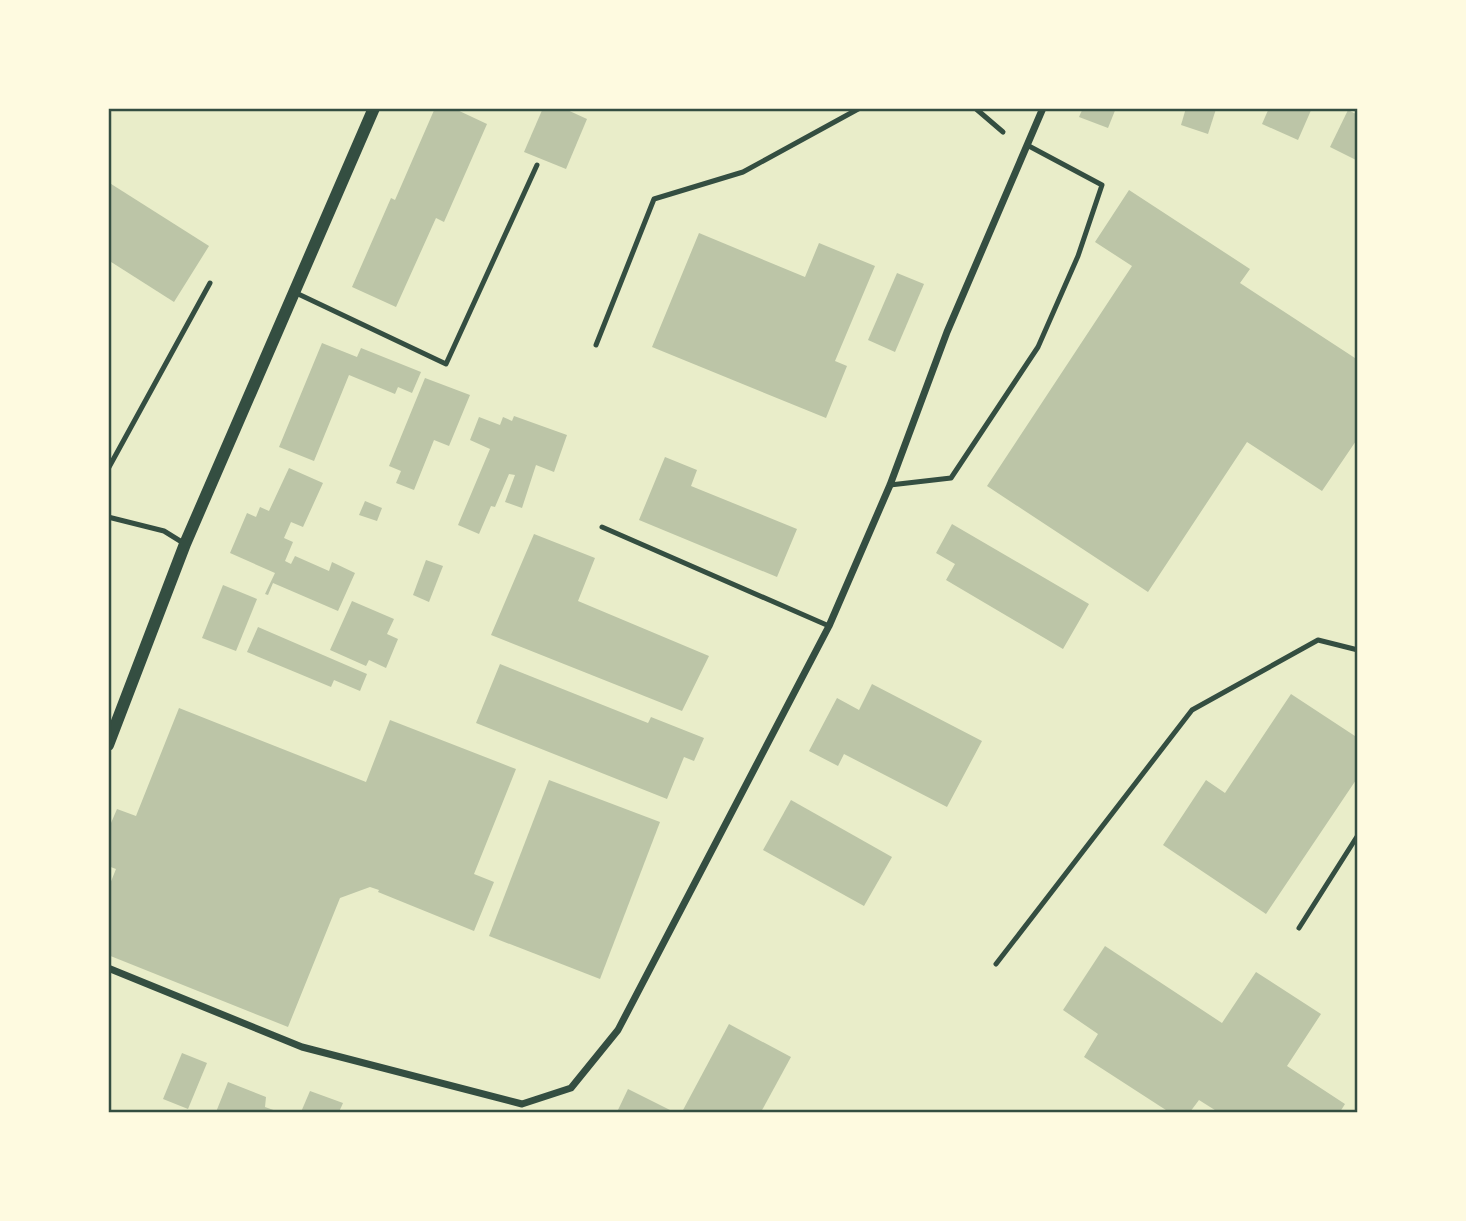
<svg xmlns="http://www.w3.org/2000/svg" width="1466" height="1221" font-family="'Nunito Sans',sans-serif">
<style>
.building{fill:#bcc5a7}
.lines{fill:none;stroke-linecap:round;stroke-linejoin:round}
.service{stroke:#344e41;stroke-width:5}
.minor{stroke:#344e41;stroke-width:7}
.tertiary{stroke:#344e41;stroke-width:12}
.neatline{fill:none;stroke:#344e41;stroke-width:2.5}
</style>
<rect width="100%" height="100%" fill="#e9edc9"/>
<g class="building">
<path d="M435,108H453L487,124L444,222L436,218L396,307L352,287L391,198L395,200Z"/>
<path d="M543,108H563L587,119L566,169L524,152Z"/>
<path d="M1083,108H1116L1108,128L1079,117Z"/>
<path d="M1186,108L1216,109L1208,134L1181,125Z"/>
<path d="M1269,108H1312L1298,140L1262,124Z"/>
<path d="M1348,110L1358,115V161L1330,147Z"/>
<path d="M108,182L209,246L174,302L108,260Z"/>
<path d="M1129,190L1250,269L1240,283L1358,360V438L1322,491L1247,442L1148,592L987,486L1132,266L1095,242Z"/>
<path d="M699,233L805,277L819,243L875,266L835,361L847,366L826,418L652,347Z"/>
<path d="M897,273L924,284L895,352L868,340Z"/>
<path d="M322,343L357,357L361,348L421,372L412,393L398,387L395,394L349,375L314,461L279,447Z"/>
<path d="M425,378L470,395L449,446L434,440L414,490L396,483L401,471L389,466Z"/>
<path d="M514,416L567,435L554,472L536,465L522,508L505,502L515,475L509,474L495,507L491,506L479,534L458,525L490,449L470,440L479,417L500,425L503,417L512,421Z"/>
<path d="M665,457L697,470L691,486L797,529L777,577L639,520Z"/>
<path d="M289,468L323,483L303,527L291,522L284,538L293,542L285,561L291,564L295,556L329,571L332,562L355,573L338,611L273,583L268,595L265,594L275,573L230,553L247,513L256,517L260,507L269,511Z"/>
<path d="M365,501L382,508L377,521L359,515Z"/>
<path d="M952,524L1089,604L1063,649L946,580L955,564L936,553Z"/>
<path d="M534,534L595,558L578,601L709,656L682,711L491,635Z"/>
<path d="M426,560L443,566L429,602L413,595Z"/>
<path d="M223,585L257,599L236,651L202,638Z"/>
<path d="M352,601L394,619L387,634L398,639L386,668L369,660L366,666L330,650Z"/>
<path d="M258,627L367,674L360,691L334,680L331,687L247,652Z"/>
<path d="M500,664L648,723L651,717L704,738L694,761L684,757L667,799L476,723Z"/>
<path d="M872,684L982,741L947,807L844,754L838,766L809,751L837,698L859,710Z"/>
<path d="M1291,694L1358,738V777L1266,914L1163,845L1206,780L1225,793Z"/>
<path d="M179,708L366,782L390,720L516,769L474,874L494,882L474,931L378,892L379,890L370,887L340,898L288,1027L108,955V889L116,869L108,866V830L117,809L136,816Z"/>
<path d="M549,780L660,822L600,979L489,936Z"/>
<path d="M791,800L892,857L864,906L763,850Z"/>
<path d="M1105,946L1222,1023L1256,972L1321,1014L1287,1066L1345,1104L1340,1112H1218L1199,1100L1190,1112H1169L1084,1057L1098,1034L1063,1010Z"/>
<path d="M729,1024L791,1057L761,1112H688L683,1110Z"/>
<path d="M182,1053L207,1063L188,1109L163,1099Z"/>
<path d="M228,1082L266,1097L265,1107L279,1112H216Z"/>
<path d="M628,1089L670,1110L669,1112H617Z"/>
<path d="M310,1091L343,1103L339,1112H301Z"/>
</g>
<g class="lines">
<g class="service">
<path d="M975,108L1003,132"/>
<path d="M294,292L446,364L537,165"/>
<path d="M596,345L654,199L743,172L860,108"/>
<path d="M108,469L210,283"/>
<path d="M890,485L951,478L1038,347L1078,256L1102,185L1027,145"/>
<path d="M108,517L164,531L185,544"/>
<path d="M602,527L829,626"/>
<path d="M1299,928L1358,835"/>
<path d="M996,964L1192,710L1318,640L1358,650"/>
</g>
<path class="minor" d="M108,968L302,1047L522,1104L571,1088L618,1030L829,626L890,485L947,332L1043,108"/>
<path class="tertiary" d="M108,745L185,544L374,108"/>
</g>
<rect width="1466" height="1221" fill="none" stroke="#fefae0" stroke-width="220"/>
<rect x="110" y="110" width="1246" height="1001" class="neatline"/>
</svg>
